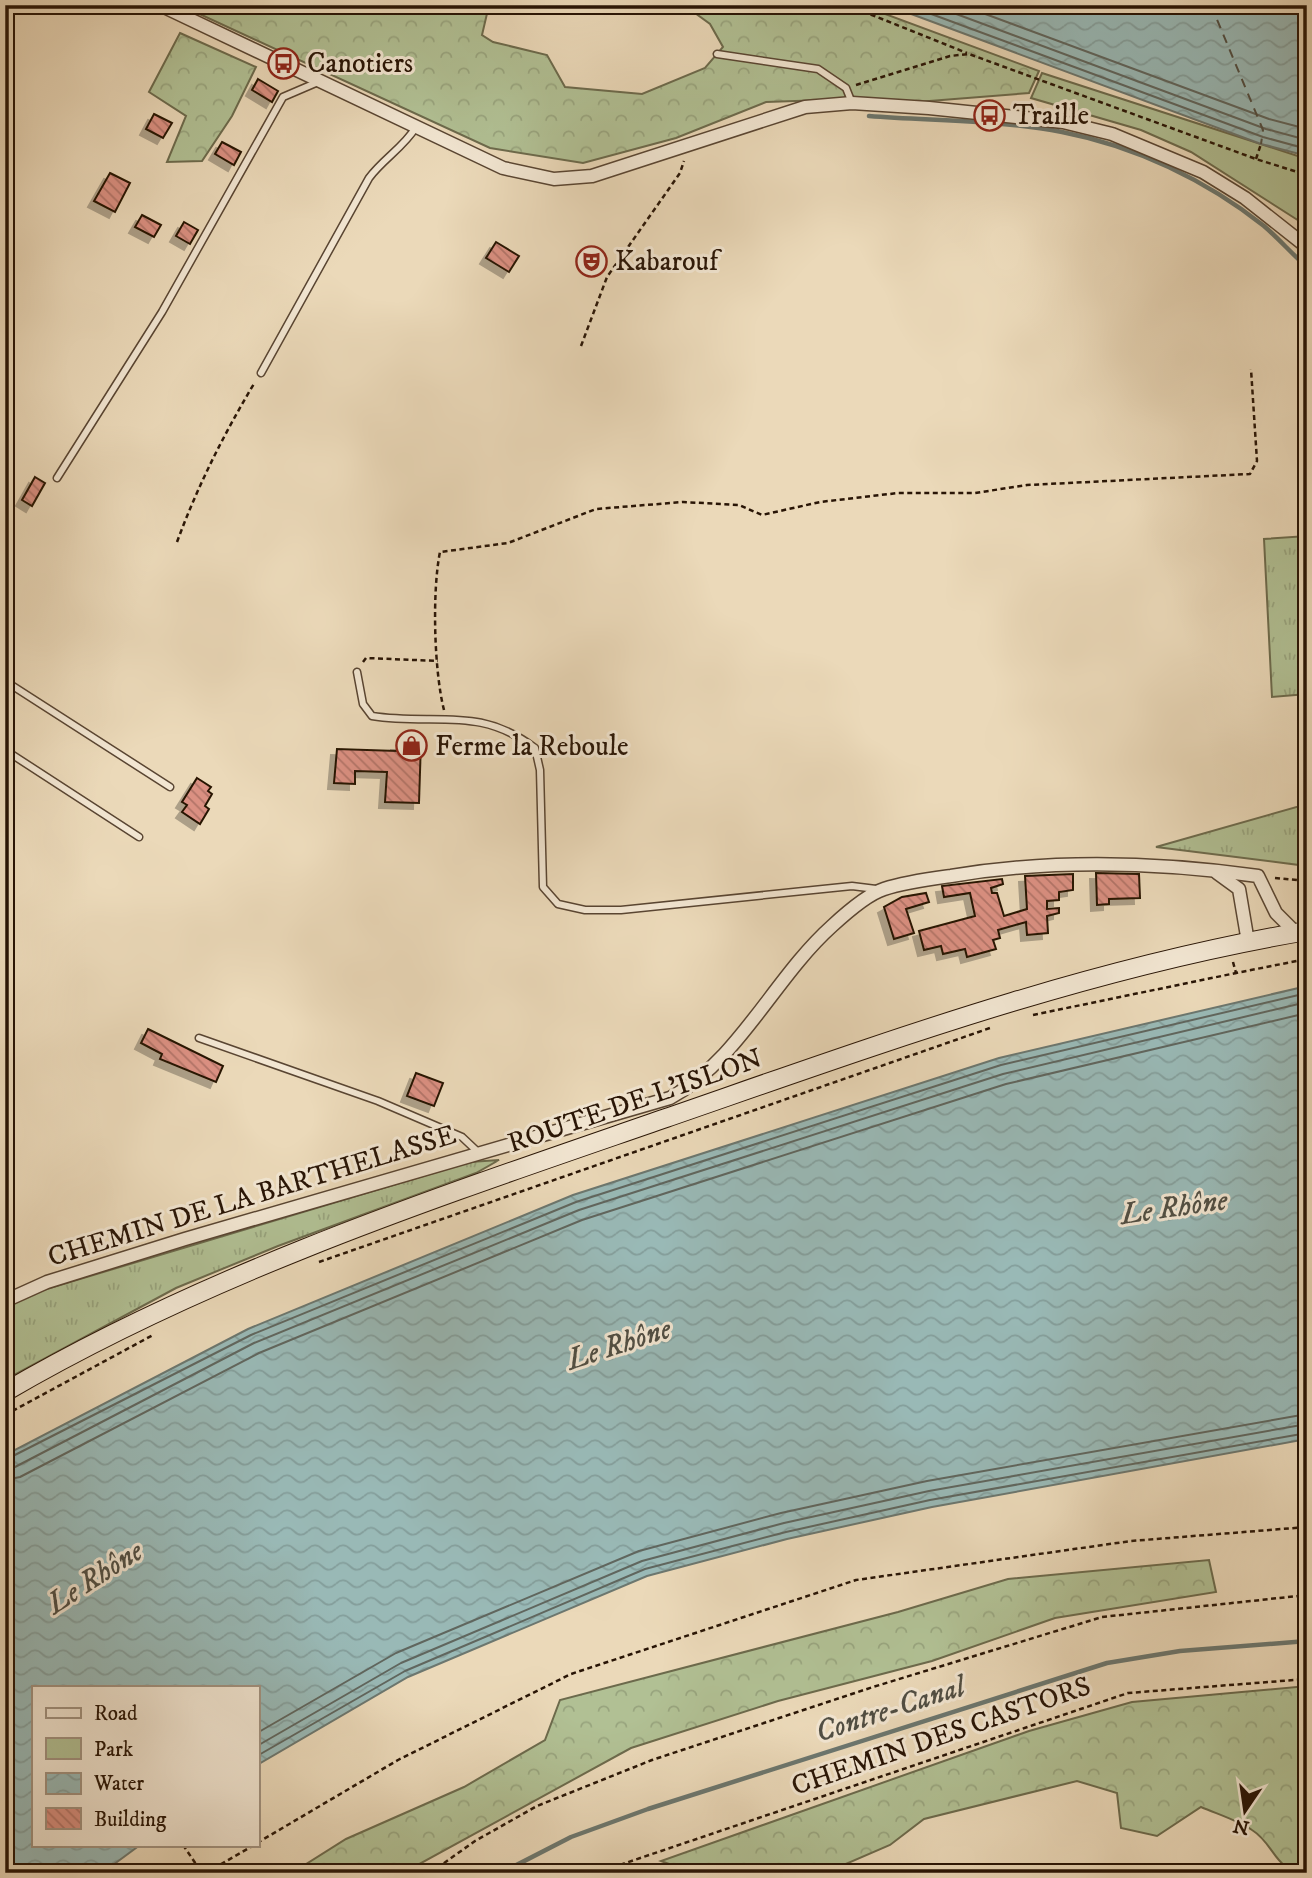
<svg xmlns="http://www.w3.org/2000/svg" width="1312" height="1878" font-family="'IM FELL DW Pica',serif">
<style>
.grass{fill:url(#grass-tufts);stroke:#6c6a4c;stroke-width:2}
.forest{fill:url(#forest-crowns);stroke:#6c6a4c;stroke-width:2}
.green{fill:#b1c094;stroke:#6c6a4c;stroke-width:2}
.water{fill:url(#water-waves);stroke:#6c776f;stroke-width:2}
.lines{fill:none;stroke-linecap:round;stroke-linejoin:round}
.shore{stroke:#60665e;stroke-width:2}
.stream{stroke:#6c776f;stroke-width:4.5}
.ferry{stroke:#504e43;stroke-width:2;stroke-dasharray:9 7;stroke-linecap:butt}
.building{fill:url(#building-back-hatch);stroke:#281405;stroke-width:2;filter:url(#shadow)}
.lane-casing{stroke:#594532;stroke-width:9}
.street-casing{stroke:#594532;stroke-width:15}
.secondary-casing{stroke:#281405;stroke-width:20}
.path{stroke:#281405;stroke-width:2.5;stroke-dasharray:5 3.5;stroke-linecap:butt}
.lane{stroke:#f2e6d2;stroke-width:6}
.street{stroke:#f2e6d2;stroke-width:12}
.secondary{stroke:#f2e6d2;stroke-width:18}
.labels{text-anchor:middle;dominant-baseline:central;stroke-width:6;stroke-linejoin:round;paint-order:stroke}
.poi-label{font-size:28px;fill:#281405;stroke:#f2e6d2;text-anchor:start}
.street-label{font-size:28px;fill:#281405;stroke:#f2e6d2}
.water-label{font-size:30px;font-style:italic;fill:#504e43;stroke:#f2e6d2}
</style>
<defs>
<pattern id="grass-tufts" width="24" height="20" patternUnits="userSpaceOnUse" patternTransform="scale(1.75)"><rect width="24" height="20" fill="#b1c094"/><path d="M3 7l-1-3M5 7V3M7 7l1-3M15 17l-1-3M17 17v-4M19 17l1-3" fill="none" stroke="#98a47e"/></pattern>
<pattern id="forest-crowns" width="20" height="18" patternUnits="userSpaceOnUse" patternTransform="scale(1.75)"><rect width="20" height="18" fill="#b1c094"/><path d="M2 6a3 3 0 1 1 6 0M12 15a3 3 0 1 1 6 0" fill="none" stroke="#98a47e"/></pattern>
<pattern id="water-waves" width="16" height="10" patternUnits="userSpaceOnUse" patternTransform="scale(1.75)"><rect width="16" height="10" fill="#99b9b6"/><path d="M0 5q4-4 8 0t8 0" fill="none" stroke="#849e9b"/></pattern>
<pattern id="building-back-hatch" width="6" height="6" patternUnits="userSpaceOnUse" patternTransform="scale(1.75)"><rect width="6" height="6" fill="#db9082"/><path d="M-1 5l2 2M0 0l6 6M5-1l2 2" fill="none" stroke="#b27468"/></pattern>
<filter id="shadow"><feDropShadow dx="-6" dy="6" stdDeviation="0" flood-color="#0004"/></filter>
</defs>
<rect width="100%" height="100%" fill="#ebd9b9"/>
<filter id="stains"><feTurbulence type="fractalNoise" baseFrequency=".00286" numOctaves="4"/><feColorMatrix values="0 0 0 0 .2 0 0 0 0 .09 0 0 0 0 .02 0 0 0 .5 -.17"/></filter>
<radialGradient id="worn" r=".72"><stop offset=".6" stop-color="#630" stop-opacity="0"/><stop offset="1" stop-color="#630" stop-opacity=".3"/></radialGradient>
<g class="grass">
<path d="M1307,536V694L1272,697L1264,539Z"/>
<path d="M1307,804V866L1156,847Z"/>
<path d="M499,1160L476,1173L278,1246L176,1288L5,1380V1307L20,1297L470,1162Z"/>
</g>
<g class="forest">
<path d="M180,5H489L482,35L493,42L547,55L565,87L642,94L705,68L723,47L710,24L684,5H861L1039,71L1029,93L904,103L824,100L766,102L676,138L583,163L490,148Z"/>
<path d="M180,33L256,67L232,116L202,161L167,162L186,116L149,92Z"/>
<path d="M1209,1560L1216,1592L1055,1618L932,1661L778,1701L631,1748L403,1873H292L346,1839L464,1787L545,1740L560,1700L898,1612L1008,1579Z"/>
<path d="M1307,1686V1873C1275,1873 1275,1844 1252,1830C1237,1820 1217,1814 1201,1807L1157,1836L1121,1828L1117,1793L1077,1781L924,1819L890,1845L825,1873H693L661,1861L1029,1731L1132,1702Z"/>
</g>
<path class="green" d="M1042,73L1307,159V226L1191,152L1141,130L1031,98Z"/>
<g class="water">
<path d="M887,5H1307V156L1261,144Z"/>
<path d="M1307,986V1439L932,1507L787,1539L647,1576L408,1677L257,1765V1687H33V1845H140L102,1873H5V1455L248,1329L573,1195L999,1058Z"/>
</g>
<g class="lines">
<g class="shore">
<path d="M907,5L1263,137L1307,149"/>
<path d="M932,5L1266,129L1307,140"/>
<path d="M961,5L1269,119L1307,129"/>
<path d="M5,1460L251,1335L576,1202L1001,1065L1307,993"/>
<path d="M5,1469L15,1467L254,1343L579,1210L1003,1074L1307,1002"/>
<path d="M5,1480L20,1477L259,1353L582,1220L1006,1084L1307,1013"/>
<path d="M257,1733L396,1653L639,1551L781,1513L927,1481L1307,1414"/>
<path d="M257,1746L401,1663L642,1561L784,1523L929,1491L1307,1424"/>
<path d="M257,1756L405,1671L645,1569L786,1532L930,1500L1307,1433"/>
</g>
<g class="stream">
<path d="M869,116C933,121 999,120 1062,132C1135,146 1206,180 1264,226C1279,239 1292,254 1307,267"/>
<path d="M501,1873L571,1837L648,1809L1107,1663L1180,1651L1307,1641"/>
</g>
<path class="ferry" d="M1211,5L1263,130L1261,144"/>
</g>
<g class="building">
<path d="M258,79L278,91L272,102L252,90Z"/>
<path d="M154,114L172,123L163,138L146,129Z"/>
<path d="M222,142L241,152L234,165L215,154Z"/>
<path d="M110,173L130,183L115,212L94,201Z"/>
<path d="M142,215L161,225L154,237L135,227Z"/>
<path d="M184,222L198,230L190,244L176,236Z"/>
<path d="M496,242L519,256L509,272L486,258Z"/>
<path d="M35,477L45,483L32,506L22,500Z"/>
<path d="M404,740L421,741L419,803L385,802L387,772L355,771V784L334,783L337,749L397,751V744H404Z"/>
<path d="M197,778L211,787L208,791L212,794L205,806L209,809L200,824L182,812L187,805L182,802Z"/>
<path d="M1096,873L1139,874L1140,898L1109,899V904L1097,905Z"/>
<path d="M1073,874V890L1059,892V900L1047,901V909L1059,908V913L1047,916L1048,933L1027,935L1026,922L998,930L1000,938L993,940L996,949L967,957L965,949L943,954L941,946L924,950L919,931L975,916L970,893L944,897L942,886L1002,879L1003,884L991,888L992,893H997L1004,916L1027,909L1025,876Z"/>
<path d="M926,893L929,902L906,909L914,933L894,939L884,907L902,897Z"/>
<path d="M148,1029L223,1066L216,1082L160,1059L162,1054L141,1043Z"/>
<path d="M416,1073L443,1083L434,1106L407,1096Z"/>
</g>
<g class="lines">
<defs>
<g id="lane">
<path d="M717,54L818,69L846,88L852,103"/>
<path d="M261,373L369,178C383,159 404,147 416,127"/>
<path d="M57,478L162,312L283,97L318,82"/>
<path d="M357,672L363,704L372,716C435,726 478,705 535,748L540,770L543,887L558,904L585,910H621L852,886L876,889"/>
<path d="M5,681L170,787"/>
<path d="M5,750L139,837"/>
<path d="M199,1038L378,1101L462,1137L479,1153"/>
</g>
<g id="street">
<path d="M160,5L503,168L554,179L592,176L805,107L852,103L929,108L1063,122L1112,134L1203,172L1245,198L1307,247"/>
<path d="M1217,873L1239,889L1248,942"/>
<path d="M5,1301L47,1282L185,1239L670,1098C739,1060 774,978 832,926C845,914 868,894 884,889C905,882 929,879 951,876C1052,859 1157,862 1258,876L1276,913L1296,933"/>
</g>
<path id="secondary" d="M5,1392C212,1271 441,1196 666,1118C877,1045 1086,968 1307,931"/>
</defs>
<use href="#lane" class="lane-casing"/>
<use href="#street" class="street-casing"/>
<use href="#secondary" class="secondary-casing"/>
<g class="path">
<path d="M847,5L967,53"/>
<path d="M856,85L950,56L969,54L1256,159L1307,175"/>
<path d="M1256,159L1261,144"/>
<path d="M581,346L607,277L680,173L684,161"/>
<path d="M177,542C198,485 224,434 255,382"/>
<path d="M363,662L366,658L438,661"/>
<path d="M444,710C434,671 432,591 440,552L508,543L596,509L683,502L739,505L762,515L820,502L898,493H975L1027,485L1250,474L1257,461L1251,369"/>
<path d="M1275,878L1307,881"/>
<path d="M1233,962L1236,973L1307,959"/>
<path d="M1033,1015L1236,973"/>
<path d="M319,1262L990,1028"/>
<path d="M5,1415L153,1335"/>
<path d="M257,1843L398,1760L571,1674L856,1580L1131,1541L1307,1527"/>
<path d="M183,1845L202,1873"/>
<path d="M206,1873L254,1845"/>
<path d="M430,1873L475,1841L537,1806L652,1760L873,1687L1102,1617L1307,1595"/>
<path d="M596,1873L1128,1693L1307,1679"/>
</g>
<use href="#lane" class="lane"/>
<use href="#street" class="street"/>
<use href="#secondary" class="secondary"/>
</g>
<defs>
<symbol id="bus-ring" viewBox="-11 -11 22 22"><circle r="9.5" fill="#f2e6d2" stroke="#8f2418" stroke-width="1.5"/><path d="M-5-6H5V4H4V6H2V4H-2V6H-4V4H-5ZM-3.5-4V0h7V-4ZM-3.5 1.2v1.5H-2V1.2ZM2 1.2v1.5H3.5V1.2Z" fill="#8f2418"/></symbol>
<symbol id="theatre-ring" viewBox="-11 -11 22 22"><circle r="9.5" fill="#f2e6d2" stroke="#8f2418" stroke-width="1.5"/><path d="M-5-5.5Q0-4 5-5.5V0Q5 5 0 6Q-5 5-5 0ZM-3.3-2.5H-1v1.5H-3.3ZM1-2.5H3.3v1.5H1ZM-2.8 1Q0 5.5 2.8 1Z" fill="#8f2418"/></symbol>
<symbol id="shop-ring" viewBox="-11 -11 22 22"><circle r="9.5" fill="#f2e6d2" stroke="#8f2418" stroke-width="1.5"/><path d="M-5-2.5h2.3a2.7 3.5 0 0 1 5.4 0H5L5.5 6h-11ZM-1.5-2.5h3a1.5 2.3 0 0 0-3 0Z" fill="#8f2418"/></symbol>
</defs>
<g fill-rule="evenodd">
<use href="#bus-ring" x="266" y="46" width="35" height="35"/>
<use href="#bus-ring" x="972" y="98" width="35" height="35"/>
<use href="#theatre-ring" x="574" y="244" width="35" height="35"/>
<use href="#shop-ring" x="394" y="728" width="35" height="35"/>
</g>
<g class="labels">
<g class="poi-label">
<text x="307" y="63">Canotiers</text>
<text x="1013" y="115">Traille</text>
<text x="615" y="261">Kabarouf</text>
<text x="435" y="746">Ferme la Reboule</text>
</g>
<g class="street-label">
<text transform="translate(635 1101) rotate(-19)">ROUTE DE L'ISLON</text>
<text transform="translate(252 1196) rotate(-17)">CHEMIN DE LA BARTHELASSE</text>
<text transform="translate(941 1736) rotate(-19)">CHEMIN DES CASTORS</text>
</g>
<g class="water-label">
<text transform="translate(1174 1208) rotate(-8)">Le Rhône</text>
<text transform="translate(619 1345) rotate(-18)">Le Rhône</text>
<text transform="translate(95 1578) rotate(-33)">Le Rhône</text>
<text transform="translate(890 1710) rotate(-18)">Contre-Canal</text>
</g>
</g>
<rect width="1312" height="1878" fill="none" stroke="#ebd9b9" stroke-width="28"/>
<rect x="7" y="7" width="1298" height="1864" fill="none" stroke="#281405" stroke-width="3.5"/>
<rect x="14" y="14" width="1284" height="1850" fill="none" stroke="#281405" stroke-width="2"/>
<rect x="32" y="1686" width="228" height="161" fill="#f2e6d2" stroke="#a19280" stroke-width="2"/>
<rect x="46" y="1708" width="35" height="10" fill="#f2e6d2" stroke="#a19280" stroke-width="2"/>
<text x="94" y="1720" font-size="21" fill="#281405">Road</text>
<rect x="46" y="1738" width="35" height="21" fill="#b1c094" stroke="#a19280" stroke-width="2"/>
<text x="94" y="1756" font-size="21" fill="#281405">Park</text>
<rect x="46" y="1773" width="35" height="21" fill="url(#water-waves)" stroke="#a19280" stroke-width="2"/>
<text x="94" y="1790" font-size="21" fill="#281405">Water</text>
<rect x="46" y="1808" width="35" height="21" fill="url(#building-back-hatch)" stroke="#a19280" stroke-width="2"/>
<text x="94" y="1826" font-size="21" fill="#281405">Building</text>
<g transform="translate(1245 1811) rotate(193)" stroke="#f2e6d2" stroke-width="5" paint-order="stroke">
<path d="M0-5L12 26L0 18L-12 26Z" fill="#281405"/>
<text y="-10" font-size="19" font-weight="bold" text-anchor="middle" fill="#281405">N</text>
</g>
<rect width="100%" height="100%" filter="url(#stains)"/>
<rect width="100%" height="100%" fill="url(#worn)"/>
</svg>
